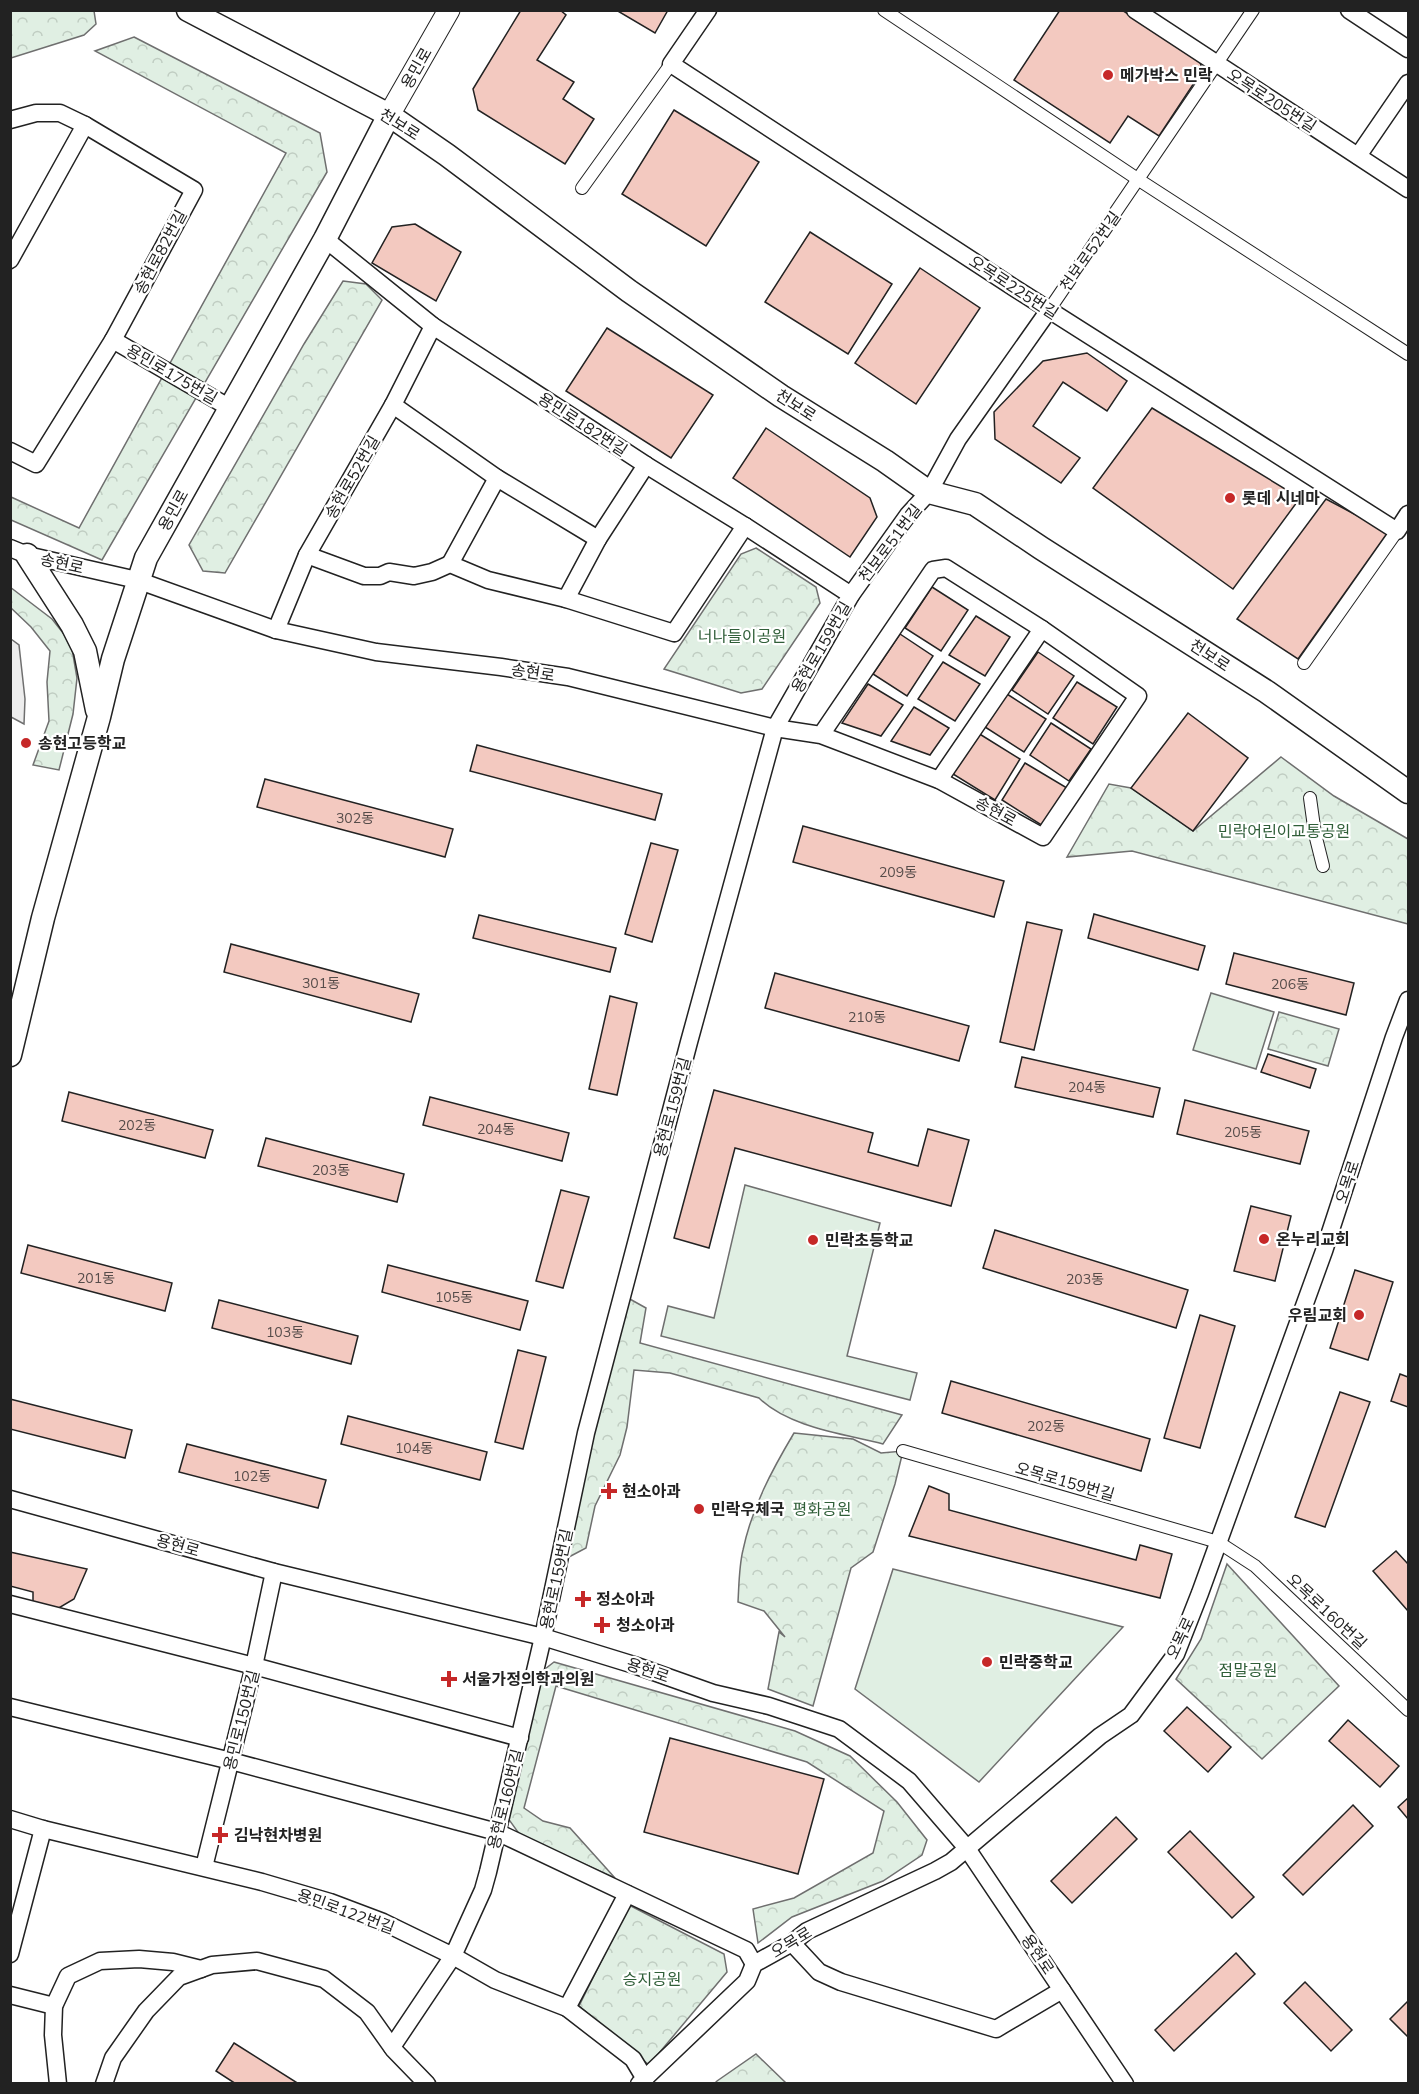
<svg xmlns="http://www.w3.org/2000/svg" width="1419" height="2094" font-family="Mulish,'Noto Sans KR',sans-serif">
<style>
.grass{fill:#e0efe3;stroke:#6f6f6f;stroke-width:1.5}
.forest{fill:url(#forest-crowns);stroke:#6f6f6f;stroke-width:1.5}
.parking{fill:#ededed;stroke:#6f6f6f;stroke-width:1.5}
.building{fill:#f3c9c0;stroke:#222;stroke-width:1.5}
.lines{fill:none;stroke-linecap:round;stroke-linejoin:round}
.pedestrian-casing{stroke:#222;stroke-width:14}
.minor-casing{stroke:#222;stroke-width:19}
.tertiary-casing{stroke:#222;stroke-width:23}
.secondary-casing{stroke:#222;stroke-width:25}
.pedestrian{stroke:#fff;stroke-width:12}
.minor{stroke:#fff;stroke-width:16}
.tertiary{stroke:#fff;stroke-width:21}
.secondary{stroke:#fff;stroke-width:22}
.poi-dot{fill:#c62828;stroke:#fff;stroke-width:2}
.labels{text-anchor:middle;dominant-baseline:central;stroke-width:4.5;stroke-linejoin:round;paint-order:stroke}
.number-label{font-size:14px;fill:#564c4a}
.street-label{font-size:16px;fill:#222;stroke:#fff}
.poi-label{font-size:16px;font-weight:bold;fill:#222;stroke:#fff;text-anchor:start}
.park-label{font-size:16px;fill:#2f5e38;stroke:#fff}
</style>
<defs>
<pattern id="forest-crowns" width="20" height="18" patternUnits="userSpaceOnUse" patternTransform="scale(1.5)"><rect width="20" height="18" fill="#e0efe3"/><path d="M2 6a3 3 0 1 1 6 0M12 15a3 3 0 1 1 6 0" fill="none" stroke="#c0cdc2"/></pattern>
</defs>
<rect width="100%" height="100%" fill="#fff"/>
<g class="grass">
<path d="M1211,993L1274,1012L1256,1069L1193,1050Z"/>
<path d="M745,1185L880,1223L847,1356L917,1373L910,1400L661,1336L668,1306L714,1318Z"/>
<path d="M893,1569L1123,1627L979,1782L855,1689Z"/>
</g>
<g class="forest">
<path d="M11,10L94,11L96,24L84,35L11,58Z"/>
<path d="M134,37L320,133L327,172L102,560L11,520V497L79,528L286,153L95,51Z"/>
<path d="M343,281L366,284L382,300L225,573L203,571L189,545L304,344Z"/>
<path d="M756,548L816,587L820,603L762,689L741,693L664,669L741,554Z"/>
<path d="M10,587L52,619L71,643L77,678L73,714L59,770L33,765L49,721L47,682L50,651L31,627L11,608Z"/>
<path d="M1281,757L1334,796L1408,839V924L1132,851L1067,857L1109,784L1131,788L1193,831Z"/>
<path d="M1279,1012L1339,1029L1328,1066L1268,1049Z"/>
<path d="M628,1298L646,1308L640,1343L902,1415L883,1444C844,1434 788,1427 759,1398L670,1373L634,1370L627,1427L620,1455L595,1506L586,1548L567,1558L596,1417Z"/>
<path d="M794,1433L853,1439L881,1453L903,1451L895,1484L873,1552L851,1568L813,1706L768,1689L779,1632L785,1637L764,1611L738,1602C739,1585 739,1566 743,1550C752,1507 772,1470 794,1433Z"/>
<path d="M1227,1564L1339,1686L1262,1759L1176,1679L1201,1639Z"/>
<path d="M554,1662L795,1731L850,1756L897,1802L927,1840L922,1855L883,1881L792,1917L758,1943L753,1909L794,1898L873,1853L884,1811L807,1762L556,1686L524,1808L543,1821L570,1828L615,1878L520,1835L505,1814L540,1673Z"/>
<path d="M629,1905L724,1954L727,1972L649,2065L579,2006Z"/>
<path d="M756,2054L786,2083H715L717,2081Z"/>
</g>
<path class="parking" d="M11,639L19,645L25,699L24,724L11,717Z"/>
<g class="building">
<path d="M521,10H560L566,15L537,60L574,82L563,99L594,119L565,164L478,110L473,89Z"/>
<path d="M616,10H668L655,33Z"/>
<path d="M1060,10H1122L1200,61L1202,71L1159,136L1128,116L1110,143L1014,80Z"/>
<path d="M674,110L759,162L706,246L622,194Z"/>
<path d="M415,224L461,252L436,301L372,263L392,227Z"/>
<path d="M810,232L892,284L848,354L765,302Z"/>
<path d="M920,268L980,308L916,404L855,363Z"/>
<path d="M607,328L713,395L671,458L566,391Z"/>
<path d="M1087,353L1127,381L1107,411L1063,382L1033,426L1080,458L1061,483L995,439L994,412L1043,361Z"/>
<path d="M1152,408L1300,498L1233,589L1093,488Z"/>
<path d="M766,428L870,498L877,517L850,557L733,478Z"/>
<path d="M1326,499L1388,532L1298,659L1237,619Z"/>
<path d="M932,587L968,610L941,651L905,628Z"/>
<path d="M976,616L1010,637L985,676L949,655Z"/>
<path d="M900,634L933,656L907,696L873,674Z"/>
<path d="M1038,652L1074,676L1048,714L1012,690Z"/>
<path d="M943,662L980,684L955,721L918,699Z"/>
<path d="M1077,682L1117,707L1093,744L1053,718Z"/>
<path d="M868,684L903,705L881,736L842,723Z"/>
<path d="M1007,694L1046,719L1024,752L985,727Z"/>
<path d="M914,707L949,728L930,755L891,741Z"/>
<path d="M1188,713L1248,758L1193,831L1131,788Z"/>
<path d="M1051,723L1091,749L1069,781L1030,755Z"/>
<path d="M978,733L1020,759L995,800L953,774Z"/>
<path d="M477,745L662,794L655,820L470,771Z"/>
<path d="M1025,763L1067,788L1043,826L1002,800Z"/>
<path d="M265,779L453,829L445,857L257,807Z"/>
<path d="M803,826L1004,881L994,917L793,862Z"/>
<path d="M651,843L678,850L652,942L625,934Z"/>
<path d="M1094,914L1205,946L1198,970L1088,938Z"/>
<path d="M479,915L616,948L610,972L473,938Z"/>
<path d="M1027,922L1062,930L1034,1050L1000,1042Z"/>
<path d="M231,944L419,994L411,1022L224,972Z"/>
<path d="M1234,953L1354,983L1346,1015L1226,984Z"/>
<path d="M775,973L969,1026L959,1061L765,1008Z"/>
<path d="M610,996L637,1003L617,1095L589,1089Z"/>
<path d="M1268,1054L1316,1069L1310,1088L1261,1072Z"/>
<path d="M1022,1057L1160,1088L1153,1117L1015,1087Z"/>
<path d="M714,1090L873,1133L868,1152L918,1166L928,1129L969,1140L951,1206L735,1148L709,1248L674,1238Z"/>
<path d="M69,1092L213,1130L205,1158L62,1121Z"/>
<path d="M430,1097L569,1133L562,1161L423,1125Z"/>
<path d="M1185,1100L1309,1131L1300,1164L1177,1134Z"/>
<path d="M266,1138L404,1174L397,1202L258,1166Z"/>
<path d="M561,1190L589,1197L563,1288L536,1281Z"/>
<path d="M1251,1206L1291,1216L1275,1281L1234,1271Z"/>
<path d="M995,1230L1188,1290L1176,1328L983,1268Z"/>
<path d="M28,1245L172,1283L165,1311L21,1273Z"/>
<path d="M388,1265L528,1301L520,1330L382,1292Z"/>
<path d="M1355,1270L1393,1282L1368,1360L1330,1348Z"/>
<path d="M219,1300L358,1336L351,1364L212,1328Z"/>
<path d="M1200,1315L1235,1326L1200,1448L1164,1438Z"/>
<path d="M518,1350L546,1357L523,1449L495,1442Z"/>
<path d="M1400,1374L1408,1377V1407L1391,1401Z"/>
<path d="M951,1381L1150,1439L1141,1471L942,1413Z"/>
<path d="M1340,1392L1370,1402L1325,1527L1295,1517Z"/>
<path d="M10,1399L132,1430L125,1458L10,1429Z"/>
<path d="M348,1416L487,1452L480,1480L341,1444Z"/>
<path d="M187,1444L326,1480L318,1508L179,1472Z"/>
<path d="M929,1486L949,1494V1510L1136,1560L1140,1545L1172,1554L1160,1598L909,1536Z"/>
<path d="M1396,1551L1408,1564V1611L1373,1571Z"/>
<path d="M10,1552L87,1569L74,1599L52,1612L33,1605V1592L10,1586Z"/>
<path d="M1187,1707L1231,1747L1208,1772L1164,1731Z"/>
<path d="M1348,1720L1399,1766L1380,1787L1329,1741Z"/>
<path d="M670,1738L824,1779L798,1874L644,1832Z"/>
<path d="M1408,1798V1819L1398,1807Z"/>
<path d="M1353,1805L1373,1826L1303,1895L1283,1875Z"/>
<path d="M1116,1817L1137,1839L1072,1903L1051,1881Z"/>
<path d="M1190,1831L1254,1897L1232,1918L1168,1852Z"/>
<path d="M1236,1953L1255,1974L1174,2051L1155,2030Z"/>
<path d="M1305,1982L1352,2030L1331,2051L1284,2003Z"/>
<path d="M1408,2001V2037L1390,2019Z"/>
<path d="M234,2043L299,2084H236L216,2071Z"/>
</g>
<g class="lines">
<defs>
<g id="pedestrian">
<path d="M884,10L1139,180L1408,354"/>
<path d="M582,188L671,64"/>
<path d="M1049,310L1253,10"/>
<path d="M1304,663L1397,531"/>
<path d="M1310,798L1315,834L1323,866"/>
<path d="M903,1451L1218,1542L1255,1566L1408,1710"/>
</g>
<g id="minor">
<path d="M708,10L671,64L1016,289L1397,531L1408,514"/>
<path d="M1135,10L1408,189"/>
<path d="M1349,10L1408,49"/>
<path d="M10,120L36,113H60L85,125L194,190L113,340L36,464L10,451"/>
<path d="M1358,156L1408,83"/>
<path d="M325,239L433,326L646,465L745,526L851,595"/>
<path d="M10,260L85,125"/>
<path d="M113,340L230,408"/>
<path d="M393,405L497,478L598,539"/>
<path d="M10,548L27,555L137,580L276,630L376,652L501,667L568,677L775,728L821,735L939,780L1043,837L1138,696L1042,629L946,568L933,570L821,735"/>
<path d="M307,555L364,576H380L389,572L414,576L432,572L450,564L488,580L566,599L674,633L745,526"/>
<path d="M450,564L497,478"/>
<path d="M566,599L598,539L646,465"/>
<path d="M276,630L307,555L393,405L433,326"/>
<path d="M939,780L1042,629"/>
<path d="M10,1499L274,1572L543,1637L634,1665L713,1693L769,1706L839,1729L909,1781L966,1847L1125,2084"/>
<path d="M10,1604L254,1666L520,1738"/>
<path d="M10,1707L231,1761L497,1832L746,1950L754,1964"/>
<path d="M10,1819L43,1829L262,1882L330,1902L383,1922L453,1956L495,1980L567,2008L633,2059L645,2079"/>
<path d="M204,1867L254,1666L274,1572"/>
<path d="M792,1943L819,1972L841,1982L996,2029L1062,1990"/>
<path d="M10,1954L43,1829"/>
<path d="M10,1995L54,2006"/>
<path d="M567,2008L627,1894"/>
<path d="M392,2047L453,1956L483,1890L488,1872L543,1637L586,1433L689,1042L775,728L851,595L908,515L929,492L958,439L1049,310"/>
<path d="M58,2084L53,2035L54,2006L68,1976L100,1961L139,1959L173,1962L201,1969"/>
<path d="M104,2084L113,2058L146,2011L179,1977L212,1965L257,1961L324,1979L367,2012L394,2050L427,2084"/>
<path d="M639,2084L747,1981L754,1964L792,1943L807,1931L935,1871L951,1862L1100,1736L1131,1715L1176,1654L1200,1593L1324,1251L1394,1037L1408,1000"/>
</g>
<path id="tertiary" d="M389,115L449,10"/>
<g id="secondary">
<path d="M188,10L389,115L447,155L629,291L781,396L885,461L929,492L975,504L1041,548L1267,692L1408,792"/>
<path d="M27,555L72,625L85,651L97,710"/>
<path d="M10,1055L43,918L99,717L113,659L146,558L325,239L389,115"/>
</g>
</defs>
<use href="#pedestrian" class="pedestrian-casing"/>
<use href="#minor" class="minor-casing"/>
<use href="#tertiary" class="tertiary-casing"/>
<use href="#secondary" class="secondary-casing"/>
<use href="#pedestrian" class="pedestrian"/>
<use href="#minor" class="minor"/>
<use href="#tertiary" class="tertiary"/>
<use href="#secondary" class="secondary"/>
</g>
<g class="poi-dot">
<circle cx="1108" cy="75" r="6"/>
<circle cx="1230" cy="498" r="6"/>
<circle cx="26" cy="743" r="6"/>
<circle cx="1264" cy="1239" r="6"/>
<circle cx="813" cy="1240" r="6"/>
<circle cx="1359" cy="1315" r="6"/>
<path d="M606 1482h6v6h6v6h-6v6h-6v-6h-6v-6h6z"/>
<circle cx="699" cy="1509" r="6"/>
<path d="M580 1590h6v6h6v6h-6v6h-6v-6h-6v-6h6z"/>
<path d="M599 1616h6v6h6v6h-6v6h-6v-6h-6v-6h6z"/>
<circle cx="987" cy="1662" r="6"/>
<path d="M446 1670h6v6h6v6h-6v6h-6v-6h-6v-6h6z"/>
<path d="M217 1826h6v6h6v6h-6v6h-6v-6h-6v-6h6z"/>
</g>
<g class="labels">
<g class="number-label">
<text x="355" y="818">302동</text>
<text x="898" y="872">209동</text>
<text x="321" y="983">301동</text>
<text x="1290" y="984">206동</text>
<text x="867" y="1017">210동</text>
<text x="1087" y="1087">204동</text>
<text x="137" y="1125">202동</text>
<text x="496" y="1129">204동</text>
<text x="1243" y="1132">205동</text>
<text x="331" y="1170">203동</text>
<text x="96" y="1278">201동</text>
<text x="1085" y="1279">203동</text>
<text x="454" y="1297">105동</text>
<text x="285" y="1332">103동</text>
<text x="1046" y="1426">202동</text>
<text x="414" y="1448">104동</text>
<text x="252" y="1476">102동</text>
</g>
<g class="street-label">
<text transform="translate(416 68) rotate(-60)">용민로</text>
<text transform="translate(1272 100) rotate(33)">오목로205번길</text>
<text transform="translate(400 124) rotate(32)">천보로</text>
<text transform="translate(1090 251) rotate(-55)">천보로52번길</text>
<text transform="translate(160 252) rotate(-62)">송현로82번길</text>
<text transform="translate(1014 287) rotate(33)">오목로225번길</text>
<text transform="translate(172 374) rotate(30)">용민로175번길</text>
<text transform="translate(796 405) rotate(33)">천보로</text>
<text transform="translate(583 424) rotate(33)">용민로182번길</text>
<text transform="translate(352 477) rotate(-60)">송현로52번길</text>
<text transform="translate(173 510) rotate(-61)">용민로</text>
<text transform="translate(890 543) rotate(-53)">천보로51번길</text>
<text transform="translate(62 563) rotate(13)">송현로</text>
<text transform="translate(821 647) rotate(-60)">용현로159번길</text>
<text transform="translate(1210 655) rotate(33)">천보로</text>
<text transform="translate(533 672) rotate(9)">송현로</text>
<text transform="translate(996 811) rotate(29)">송현로</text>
<text transform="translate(672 1107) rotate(-75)">용현로159번길</text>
<text transform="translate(1347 1182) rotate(-72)">오목로</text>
<text transform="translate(1065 1481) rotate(16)">오목로159번길</text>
<text transform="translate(178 1545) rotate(16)">용현로</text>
<text transform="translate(556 1579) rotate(-78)">용현로159번길</text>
<text transform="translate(1327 1611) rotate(43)">오목로160번길</text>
<text transform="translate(1180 1638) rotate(-65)">오목로</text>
<text transform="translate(648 1670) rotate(19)">용현로</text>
<text transform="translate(241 1720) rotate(-76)">용민로150번길</text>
<text transform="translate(505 1799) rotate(-76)">용현로160번길</text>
<text transform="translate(346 1911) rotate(20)">용민로122번길</text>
<text transform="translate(791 1942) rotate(-31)">오목로</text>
<text transform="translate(1038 1954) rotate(56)">용현로</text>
</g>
<g class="poi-label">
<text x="1120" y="75">메가박스 민락</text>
<text x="1242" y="498">롯데 시네마</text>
<text x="38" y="743">송현고등학교</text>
<text x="1276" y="1239">온누리교회</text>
<text x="825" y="1240">민락초등학교</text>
<text x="1347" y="1315" text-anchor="end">우림교회</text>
<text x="622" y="1491">현소아과</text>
<text x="711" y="1509">민락우체국</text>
<text x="596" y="1599">정소아과</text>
<text x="616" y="1625">청소아과</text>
<text x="999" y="1662">민락중학교</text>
<text x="462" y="1679">서울가정의학과의원</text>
<text x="234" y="1835">김낙현차병원</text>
</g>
<g class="park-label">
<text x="742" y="636">너나들이공원</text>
<text x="1284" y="831">민락어린이교통공원</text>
<text x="822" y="1509">평화공원</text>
<text x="1248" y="1670">점말공원</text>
<text x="652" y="1979">승지공원</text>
</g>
</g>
<rect width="1419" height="2094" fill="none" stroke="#222222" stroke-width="24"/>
</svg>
